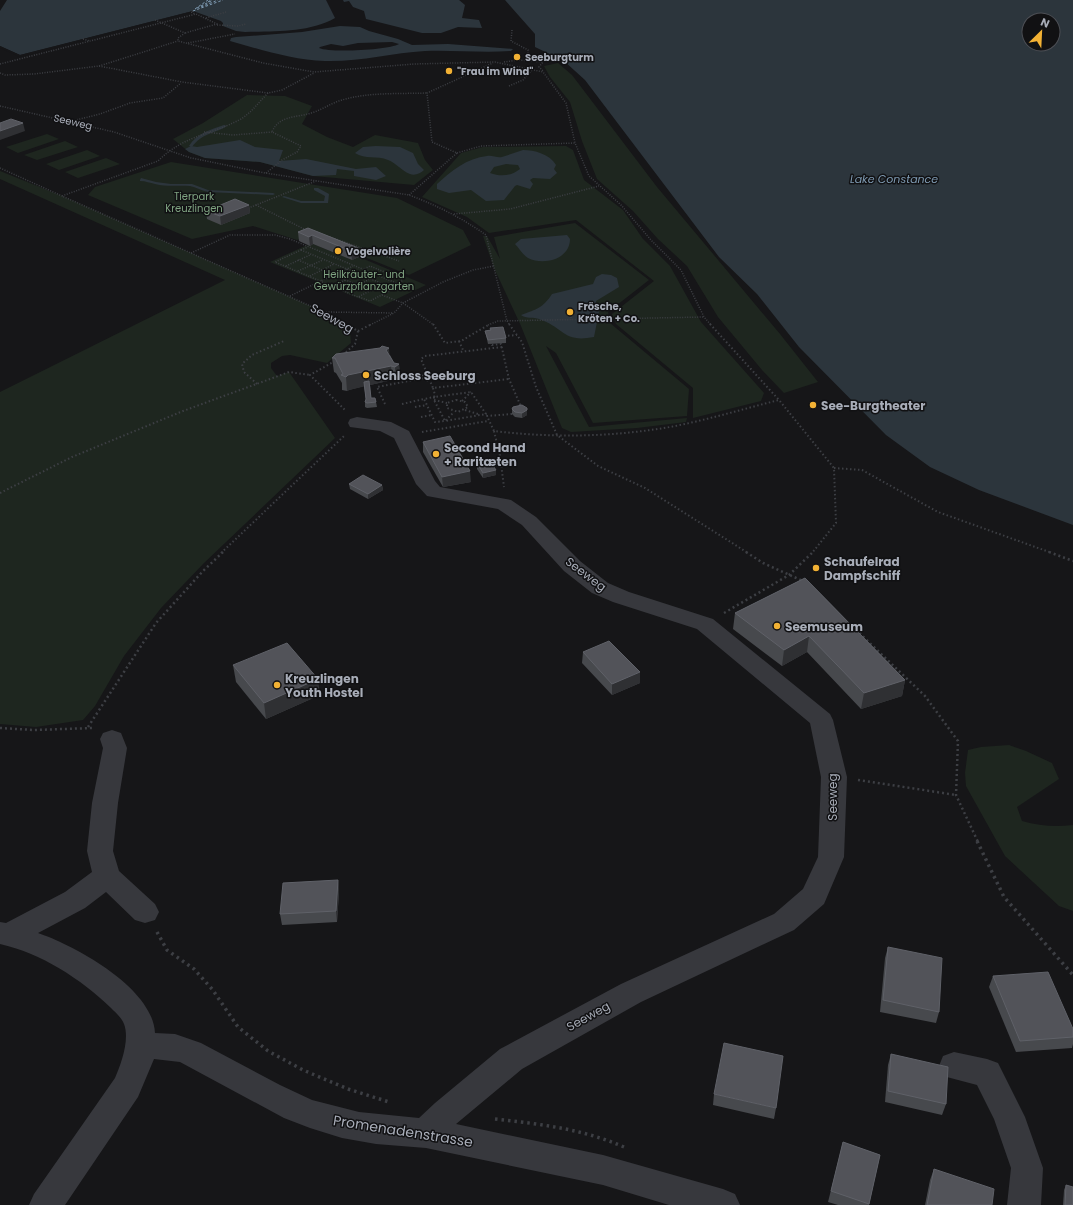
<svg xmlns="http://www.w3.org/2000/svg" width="1073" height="1205" font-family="Poppins,sans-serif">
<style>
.green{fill:#1e261f}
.water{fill:#2c353c;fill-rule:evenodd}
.pier{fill:#161618}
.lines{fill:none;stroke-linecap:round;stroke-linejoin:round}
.stream{fill:#2c353c;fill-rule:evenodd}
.ferry{stroke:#7f9bb3;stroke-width:1;stroke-dasharray:2.5 2;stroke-linecap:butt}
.path-far3{stroke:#3d3f44;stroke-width:1.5;stroke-dasharray:1 1.5;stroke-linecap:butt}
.path-far2{stroke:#3d3f44;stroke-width:2;stroke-dasharray:1.5 2.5;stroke-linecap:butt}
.path-far1{stroke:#3d3f44;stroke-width:2.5;stroke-dasharray:2 3;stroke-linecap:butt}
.path{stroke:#3d3f44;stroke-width:3.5;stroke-dasharray:2.5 4;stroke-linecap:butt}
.minor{fill:#37383d;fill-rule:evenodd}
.wall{fill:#47494d}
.shaded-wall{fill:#2f3033}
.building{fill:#525359;stroke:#5f6168}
.poi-dot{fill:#f2b134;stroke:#111113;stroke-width:1.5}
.labels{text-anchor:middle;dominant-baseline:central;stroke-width:3;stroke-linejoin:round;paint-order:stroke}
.far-poi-label{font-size:10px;font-weight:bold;fill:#a8adb8;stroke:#111113;text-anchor:start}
.far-street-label{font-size:10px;fill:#a8adb8;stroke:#111113}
.far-park-label{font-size:10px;fill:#7fa381;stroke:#111113}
.far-water-label{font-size:11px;font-style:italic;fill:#7f9bb3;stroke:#111113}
.street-label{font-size:12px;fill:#a8adb8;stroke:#111113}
.poi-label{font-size:12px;font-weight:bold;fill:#a8adb8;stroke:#111113;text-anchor:start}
.near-street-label{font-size:14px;fill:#a8adb8;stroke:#111113}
</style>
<rect width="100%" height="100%" fill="#161618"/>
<g class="green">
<path d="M558,63L572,75L657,187L780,334L818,382L784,393L762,370L718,317L687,266L658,239L633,211L597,179L582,141L570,102L550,77L544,66Z"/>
<path d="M247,95L285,96L312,106L302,124L327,137L353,147L375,135L418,143L425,160L433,170L414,185L313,176L260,162L205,158L189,152L173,139L203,123Z"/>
<path d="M47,134L59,139L18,153L6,147Z"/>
<path d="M65,141L78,147L37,160L24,155Z"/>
<path d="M566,146L573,150L584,180L623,210L643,239L670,266L701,322L764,393L761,401L693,418V388L616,324L612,314L654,281L576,220L489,233L467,217L422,197L461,153L483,147Z"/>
<path d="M87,150L100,156L59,170L46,164Z"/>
<path d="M106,158L120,164L78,178L65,172Z"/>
<path d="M171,162L397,198L463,230L471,245L409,275L310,235L297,240L253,226L192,239L88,195L95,187Z"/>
<path d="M0,171L62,196L324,312L321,314L350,332L351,343L327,363L290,355L282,356L271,363V368L277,376L289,372L335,438L204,563L161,608L124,656L95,706L83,720L36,727L0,724V392L225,280L0,179Z"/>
<path d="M575,223L649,280L608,312L610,323L689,389L687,416L593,423L556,353L546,346L589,427L687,418L686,422L637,428L571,432L562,428L521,326L494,268L483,236H487L500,259L494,237Z"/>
<path d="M313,244L352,260L359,257L426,285L380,307L270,262L305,246Z"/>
<path d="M1009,745L1026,751L1052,763L1059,779L1017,807L1022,821C1039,826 1056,827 1073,825V911L1059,906L1005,856L966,786L965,773L968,750L981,747Z"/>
</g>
<g class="water">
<path d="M7,0H326L335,18C308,33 275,31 245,32L236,31L223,26V23L221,21L193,11L20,55L0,46V11Z"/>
<path d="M343,0H459L465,5L462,18L479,20L482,28L458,27L441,33H422L366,19L364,11L353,7L349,1L344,2Z"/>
<path d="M505,0H1073V525L979,490L930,467L886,435L799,347L757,294L719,257L585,80L564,61L535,47V34ZM1029,20H1053V44H1029Z"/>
<path d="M340,26L360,27L369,31L398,39L412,45L448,44L513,49L511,51C482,53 454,50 425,51C392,53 359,62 325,61C292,60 262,50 230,41L231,38L236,37L302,32ZM392,42L399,44C389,50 330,53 319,48L320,47L331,44L343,46L358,43Z"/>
<path d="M240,140L255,147L283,150L279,161L306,159L356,169L376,167L386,176L376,180L354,176V171L337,169L336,175L313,176L260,162L205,158L189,152L185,149L191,146L197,147Z"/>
<path d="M376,146L400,147L413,153L418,164L424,170C421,173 415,176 410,174C402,171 396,163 388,160C377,155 365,160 355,153L363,147Z"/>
<path d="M523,150C534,150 550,154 556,165L554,169L557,173L550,179L533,178L530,180L533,184L530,189L517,185L515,186L504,200L486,201L471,190L449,193L437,189V184C451,171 467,158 487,156C492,155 497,158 502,157C509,155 516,152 523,150ZM506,164L518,165L520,169C511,176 501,177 490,173L494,167Z"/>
<path d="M567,235L570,239C570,259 544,266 528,258C523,255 519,248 515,244L521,239Z"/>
<path d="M602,274L611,275L617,278L619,287L596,301L599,312L594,337C563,343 565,328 539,319C534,317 526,319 521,315C537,309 543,308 552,294L593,284L596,277Z"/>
</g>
<path class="pier" d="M193,11H195L20,57L0,48V46L20,55Z"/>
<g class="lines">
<g class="stream">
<path d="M224,125L227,126C214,134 202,133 192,147L189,146C197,133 210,130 224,125Z"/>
<path d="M141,178L156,182L171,184H192L208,190L273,193L275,194L273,195L208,192C202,191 196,187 190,186C179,185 167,187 155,184C150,183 146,181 140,181V180Z"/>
<path d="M314,188H318L329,194L328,203H301L282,197L284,196L301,201H324L325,196L314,190Z"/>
</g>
<g class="ferry">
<path d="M208,2L211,0"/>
<path d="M201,7L218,0"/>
<path d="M197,8L213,0"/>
<path d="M195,9L208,0"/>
<path d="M193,11L223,0"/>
</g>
<g class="path-far3">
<path d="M193,11L191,12L195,14"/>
<path d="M206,18L226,12"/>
<path d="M155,20L185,33L178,38V41L263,63L314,72L414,64L495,62L543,72L566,103L575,143L589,176L621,205L651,240L681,270L704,317L711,325"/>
<path d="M217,25L238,26L246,24"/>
<path d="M512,30L511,41L528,50V60"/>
<path d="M83,39L90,41"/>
<path d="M188,43L235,34"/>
<path d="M504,62L518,60L543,62L539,67L543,71"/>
<path d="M0,64L196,14L217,24L185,33"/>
<path d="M99,66L178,41"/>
<path d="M0,73L5,75L34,74L99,66L182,82L268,93L282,90L314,73"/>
<path d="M509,86L523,80L533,69"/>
<path d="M268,93C259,102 252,112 241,119C211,135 184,135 158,161L62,196L324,312L347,325"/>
<path d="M0,106L114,132L191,158L265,173L409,195C436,205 462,218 486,235L507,321L510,325"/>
<path d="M72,121L100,114L130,103L163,98L181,83"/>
<path d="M204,132L233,135L272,132"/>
<path d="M457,153L481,146L575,143"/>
<path d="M0,168L62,196"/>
<path d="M266,173L282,160L297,152L301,146L272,132C279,115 296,118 311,113C322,110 331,103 342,100C369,92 399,94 427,93"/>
<path d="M409,195L457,153L432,142L427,93L493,63"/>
<path d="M256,205L308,231"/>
<path d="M246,209L316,181"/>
<path d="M454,214L510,209L599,186"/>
<path d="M330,237L399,261"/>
<path d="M301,250L383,284L358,297L275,262Z"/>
<path d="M301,250L308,247"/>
<path d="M191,253L230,235H275L290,239L401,285"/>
<path d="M298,260L329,273"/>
<path d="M286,266L310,255"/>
<path d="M298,271L323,260"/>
<path d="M335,272L339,273L340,275L334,278L327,275Z"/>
<path d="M339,273L353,266"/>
<path d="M310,276L334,264"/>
<path d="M338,277L371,290"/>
<path d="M383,284L394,289"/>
<path d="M333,286L357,274"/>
<path d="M346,291L370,279"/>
<path d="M382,295L403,303L434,325"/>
<path d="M290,296L329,277"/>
<path d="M359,297L370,301L401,285L402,279L370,266L364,269"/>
<path d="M326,312L393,313"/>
<path d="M571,312V320"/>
<path d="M370,325L394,313L403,303L443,282L473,270L494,266"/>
<path d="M488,325L498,321L704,317"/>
</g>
<g class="path-far2">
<path d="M433,324L445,343L461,341L490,324"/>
<path d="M509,324L522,342L536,387L557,435L598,466L645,488L748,553"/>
<path d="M710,324L779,400L834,468L836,523L812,553"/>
<path d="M358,331L372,324"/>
<path d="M504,336L517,335"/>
<path d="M459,341L463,350"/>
<path d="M491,341L492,345L501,344L509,379L522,409"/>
<path d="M502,347L425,356L421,359L433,388L509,379"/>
<path d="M343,355L355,344L358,331L345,324"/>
<path d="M335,361L310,375L345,410"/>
<path d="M426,374L422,375L426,381L430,380"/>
<path d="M257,384L244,372L242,364L252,355L284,341"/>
<path d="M433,388L435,395L434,397L471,392L486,414L445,421L454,412"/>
<path d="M434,397V400L445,421L435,422L424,399Z"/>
<path d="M434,400L447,403"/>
<path d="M456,400L465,402L468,407L458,412L447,408V403Z"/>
<path d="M462,401L471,392"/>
<path d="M385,404L377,387L424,378"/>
<path d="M402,404L424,399"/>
<path d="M415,407L427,405"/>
<path d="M465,410L478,414"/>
<path d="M512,414L487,416L494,431C553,438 612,437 670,427C707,420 743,409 779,400"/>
<path d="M421,417L432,415"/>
<path d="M494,431L500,456L504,487"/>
<path d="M422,432L488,421"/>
<path d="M834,468L862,470L938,512L1052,553"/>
<path d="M0,493L72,457L183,411L289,372L310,375"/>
<path d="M221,553L345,435"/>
</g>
<g class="path-far1">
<path d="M746,552L763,563L803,581"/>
<path d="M1049,552L1073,561"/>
<path d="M724,613L789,575L813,552"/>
<path d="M852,626L925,696L958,741L956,795L978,842"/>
<path d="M88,727L156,623L203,571L223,552"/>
<path d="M0,728L34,730L93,728"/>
<path d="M858,780L956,795"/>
</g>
<g class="path">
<path d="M977,841L1004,897L1073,975"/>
<path d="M157,932L167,950L194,969L212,989L238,1027L268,1051L303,1070L348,1089L389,1102"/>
<path d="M495,1119C540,1124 583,1129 624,1147"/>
</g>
<g class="minor">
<path d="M357,417L391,422L409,431L435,481L440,487L511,500L536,517L580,561L608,583L629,592L713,619L830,714L833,720L847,777L844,857L824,904L794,930L641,1002L522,1069L456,1124L603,1155L723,1189L735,1194L740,1205H669L603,1185L426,1148L376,1144L342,1138L310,1128L284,1118L180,1062L154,1059L138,1097L65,1205H29L34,1194L115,1078C121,1064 130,1040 124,1024C122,1018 115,1012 111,1008C81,979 41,953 0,944V922L6,923L65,892L92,872L87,851L92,803L103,748L100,739L103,733L112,730L121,733L127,748L118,803L113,851L119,871L155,904L159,912L155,920L145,923L135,920L106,892L85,908L38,933C76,946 153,988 155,1033L175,1034L201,1043L280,1085L312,1100L359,1112L419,1118L435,1103L500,1049L621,984L774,914L803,889L818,857L821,777L810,723L697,629L613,602L592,593L564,571L522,525L498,509L427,496L416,484L394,438L380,431L350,427L348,423L350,419Z"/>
<path d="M954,1052L987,1059L998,1063L1025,1117L1043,1168L1041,1205H1007L1011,1168L994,1119L977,1085L943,1076L939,1066L943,1056Z"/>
</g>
</g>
<g class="wall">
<path d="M249,205L250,213L221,225L207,219L206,211Z"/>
<path d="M308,228L358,248L359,257L352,260L313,244L310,246L299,241L298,232Z"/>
<path d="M490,328L506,338V343L488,344L486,335L485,331L490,330Z"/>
<path d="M390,355L394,363L399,364L400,378L396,381L392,380L370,385L371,398L376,402L377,407L367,408L365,407V402L366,399L364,386L349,390L347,391L342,390V383L336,373L334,372L332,358Z"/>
<path d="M527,408V415L522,418L515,417L512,414V409Z"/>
<path d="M423,442L471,482L443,487L423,452Z"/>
<path d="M477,463L496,475L483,478L477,469Z"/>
<path d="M349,484L382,485L383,490L368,499L350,489Z"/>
<path d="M805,578L905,680L902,696L861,709L807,652L782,666L733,629L735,613Z"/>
<path d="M583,652L640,683L612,695L582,663Z"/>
<path d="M233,665L320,695L266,719L236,682Z"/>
<path d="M338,880L339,892L337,922L282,925L280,914Z"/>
<path d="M888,947L939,1012L936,1023L880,1012L885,958Z"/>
<path d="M993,976L1073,1029V1044L1072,1048L1016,1052L989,987Z"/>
<path d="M891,1054L946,1104L942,1115L885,1102L888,1065Z"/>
<path d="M714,1094L776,1108L774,1119L713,1105Z"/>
<path d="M843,1142L880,1155L869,1205H838L828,1202Z"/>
<path d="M934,1169L992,1205H925L930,1180Z"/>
<path d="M1066,1185L1073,1205H1063L1064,1190Z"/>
</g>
<g class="shaded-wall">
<path d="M23,123L25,131L0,140V131Z"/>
<path d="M249,205L250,213L221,225L220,216Z"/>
<path d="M312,235L313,244L310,246L309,237Z"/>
<path d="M358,248L359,257L352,260L351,251Z"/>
<path d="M389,348L390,362L386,350Z"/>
<path d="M399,364L400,378L396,381L395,367Z"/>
<path d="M391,366L392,380L349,390L347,391L346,377L348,375Z"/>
<path d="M527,410V415L522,418V413Z"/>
<path d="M496,470V475L483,478V473Z"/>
<path d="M470,471L471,482L443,487L442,477Z"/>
<path d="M382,485L383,490L368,499V494Z"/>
<path d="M809,636L807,652L782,666L784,650Z"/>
<path d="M640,672V683L612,695V684Z"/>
<path d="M318,679L320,695L266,719L264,703Z"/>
<path d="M905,680L902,696L861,709L864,693Z"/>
<path d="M338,880L339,892L337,922L336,911Z"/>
</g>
<g class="building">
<path d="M11,119L23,123L0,131V123Z"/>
<path d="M235,199L249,205L220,216L206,211Z"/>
<path d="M308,228L358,248L351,251L312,235L309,237L298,232Z"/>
<path d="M503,327L506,338L488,340L485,331L491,330L490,328Z"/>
<path d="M382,346L389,348L386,350L394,363L399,364L395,367L391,366L348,375L346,377L341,375L343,374L335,358H332L336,354L380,348Z"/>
<path d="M369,381L371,398H375L376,402L367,403L365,402L366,399L364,382Z"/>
<path d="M522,405L527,408V410L522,413L515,412L512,409L513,407Z"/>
<path d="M450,436L470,471L442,477L423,442Z"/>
<path d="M490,461L496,470L483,473L477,463Z"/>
<path d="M363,475L382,485L368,494L349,484Z"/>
<path d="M805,578L905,680L864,693L809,636L784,650L735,613Z"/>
<path d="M609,641L640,672L612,684L583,652Z"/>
<path d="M287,643L318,679L264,703L233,665Z"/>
<path d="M338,880L336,911L280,914L283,883Z"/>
<path d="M888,947L942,958L939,1012L883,1000Z"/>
<path d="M1048,972L1073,1029V1037L1020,1041L993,976Z"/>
<path d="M724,1043L783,1056L776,1108L714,1094Z"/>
<path d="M891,1054L948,1067L946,1104L888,1091Z"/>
<path d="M843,1142L880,1155L869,1204L831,1191Z"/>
<path d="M934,1169L994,1189L992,1205H927Z"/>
<path d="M1066,1185L1073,1187V1205H1065Z"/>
</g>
<g class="poi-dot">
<circle cx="517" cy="57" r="4"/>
<circle cx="449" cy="71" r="4"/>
<circle cx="338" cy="251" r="4"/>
<circle cx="570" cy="312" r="4"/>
<circle cx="366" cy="375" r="4"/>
<circle cx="813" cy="405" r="4"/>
<circle cx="436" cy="454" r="4"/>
<circle cx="816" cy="568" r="4"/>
<circle cx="777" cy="626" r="4"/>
<circle cx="277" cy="685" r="4"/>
</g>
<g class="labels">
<g class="far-poi-label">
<text x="525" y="57">Seeburgturm</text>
<text x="457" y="71">"Frau im Wind"</text>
<text x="346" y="251">Vogelvolière</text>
<text x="578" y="306">Frösche,<tspan x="578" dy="12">Kröten + Co.</tspan></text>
</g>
<g class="far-street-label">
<text transform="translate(73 122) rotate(13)">Seeweg</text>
</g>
<g class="far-park-label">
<text x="194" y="196">Tierpark<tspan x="194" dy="12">Kreuzlingen</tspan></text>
<text x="364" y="274">Heilkräuter- und<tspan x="364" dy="12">Gewürzpflanzgarten</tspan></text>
</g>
<g class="far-water-label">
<text x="894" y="179">Lake Constance</text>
</g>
<g class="street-label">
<text transform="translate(332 318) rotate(29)">Seeweg</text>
<text transform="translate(586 574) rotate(37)">Seeweg</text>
<text transform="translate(832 797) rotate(-90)">Seeweg</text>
<text transform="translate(588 1016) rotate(-29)">Seeweg</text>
</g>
<g class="poi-label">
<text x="374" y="375">Schloss Seeburg</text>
<text x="821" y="405">See-Burgtheater</text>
<text x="444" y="447">Second Hand<tspan x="444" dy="14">+ Raritæten</tspan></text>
<text x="824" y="561">Schaufelrad<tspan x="824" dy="14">Dampfschiff</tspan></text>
<text x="785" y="626">Seemuseum</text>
<text x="285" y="678">Kreuzlingen<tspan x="285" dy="14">Youth Hostel</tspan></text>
</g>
<g class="near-street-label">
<text transform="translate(403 1131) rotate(9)">Promenadenstrasse</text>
</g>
</g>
<g transform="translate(1041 32) rotate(24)"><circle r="19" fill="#111113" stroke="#4d4f55"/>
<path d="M0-3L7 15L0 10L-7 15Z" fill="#f2b134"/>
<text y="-6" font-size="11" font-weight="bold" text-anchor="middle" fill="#a8adb8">N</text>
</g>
</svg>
